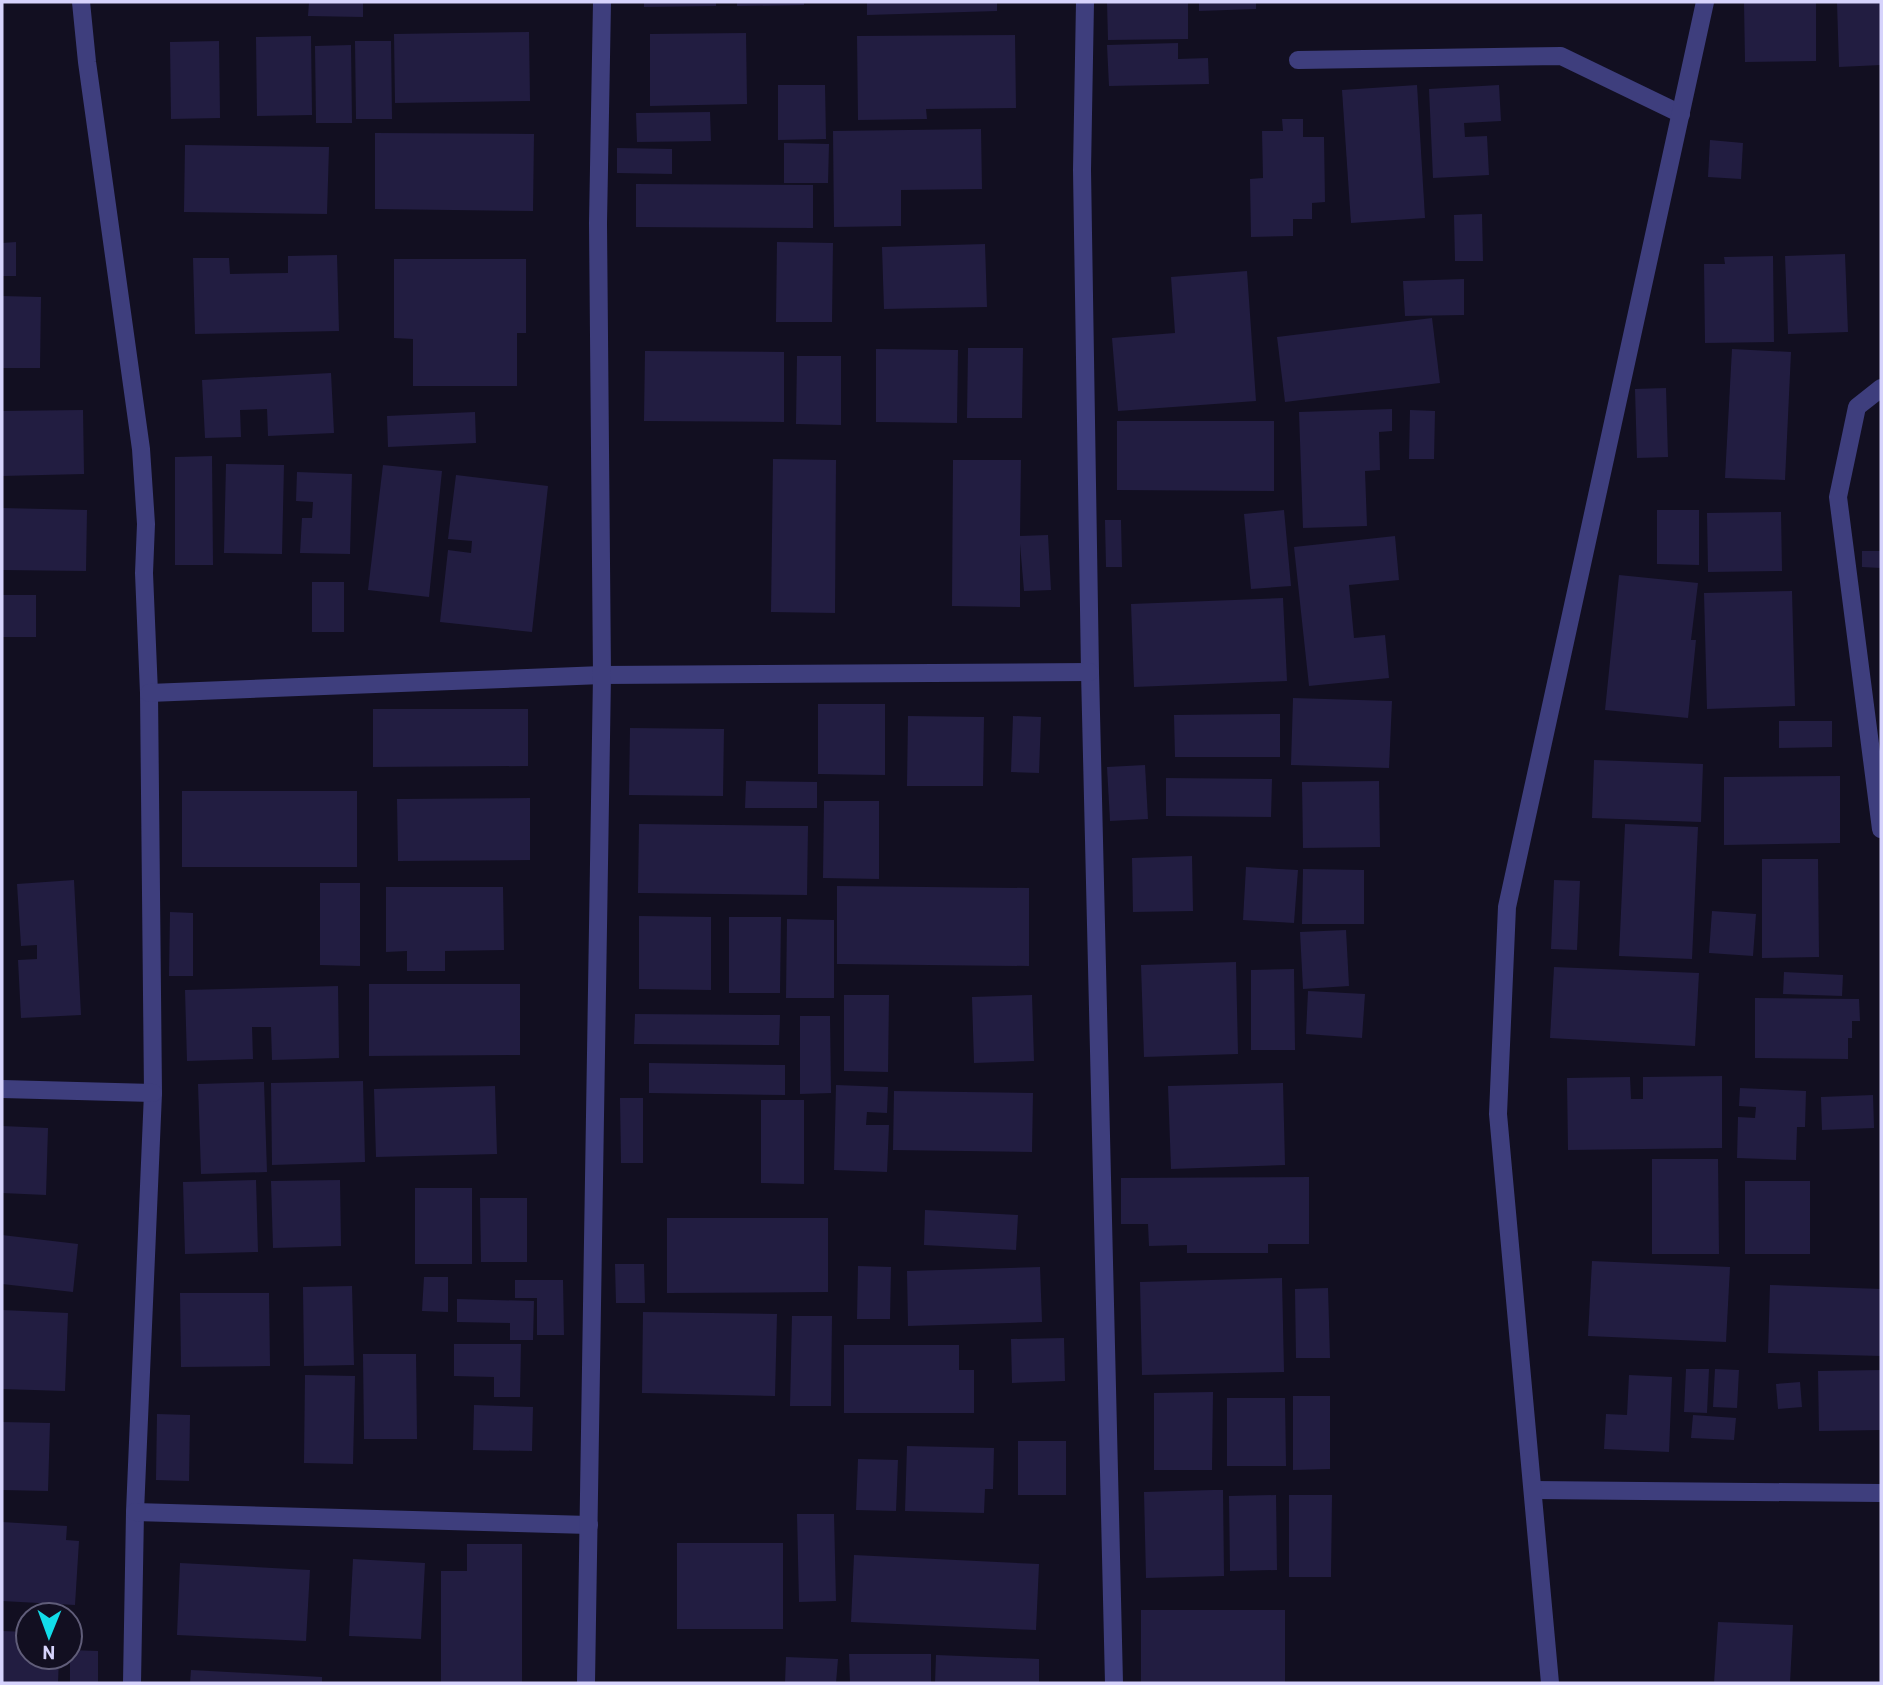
<svg xmlns="http://www.w3.org/2000/svg" width="1883" height="1685" font-family="Barlow,sans-serif">
<style>
.building{fill:#221d41}
.lines{fill:none;stroke-linecap:round;stroke-linejoin:round}
.street{stroke:#3e3e7d;stroke-width:18}
</style>
<rect width="100%" height="100%" fill="#120f21"/>
<g class="building">
<path d="M309,2H363V17L308,16Z"/>
<path d="M644,2H716V6L644,7Z"/>
<path d="M737,2H804V5L737,6Z"/>
<path d="M867,2H997V11L867,15Z"/>
<path d="M1107,2H1188V39L1108,40Z"/>
<path d="M1199,2H1256V9L1199,11Z"/>
<path d="M1744,2H1816V61L1745,62Z"/>
<path d="M1837,2H1881V65L1839,67Z"/>
<path d="M529,32L530,101L395,103L394,34Z"/>
<path d="M746,33L747,104L650,106V34Z"/>
<path d="M1015,35L1016,108L926,109L927,119L858,120L857,36Z"/>
<path d="M311,36L312,115L257,116L256,37Z"/>
<path d="M219,41L220,118L171,119L170,42Z"/>
<path d="M355,41H391L392,119H356Z"/>
<path d="M1178,43V59L1208,58L1209,84L1109,86L1107,45Z"/>
<path d="M351,45L352,123H316L315,46Z"/>
<path d="M778,85H825L826,139L778,140Z"/>
<path d="M1417,85L1425,218L1351,223L1342,90Z"/>
<path d="M1499,85L1501,121L1464,123L1465,137L1487,136L1489,175L1433,178L1429,89Z"/>
<path d="M710,112L711,141L637,142L636,113Z"/>
<path d="M1282,119H1303V137H1324L1325,202L1312,203V219H1293V236L1251,237L1250,179L1263,178L1262,131H1283Z"/>
<path d="M981,129L982,189L901,190V226L834,227L833,131Z"/>
<path d="M375,133L534,134L533,211L375,209Z"/>
<path d="M1710,140L1743,143L1741,179L1708,177Z"/>
<path d="M784,143L829,144L828,183H784Z"/>
<path d="M185,145L329,147L327,214L184,212Z"/>
<path d="M617,148L672,149V174L617,173Z"/>
<path d="M636,184L813,185V228L636,227Z"/>
<path d="M1482,214L1483,261H1455L1454,215Z"/>
<path d="M16,242V276H2V243Z"/>
<path d="M777,242L833,243L832,322H776Z"/>
<path d="M985,244L987,307L884,309L882,247Z"/>
<path d="M1845,254L1848,332L1788,334L1785,256Z"/>
<path d="M337,255L339,331L195,334L193,258H229L230,274L288,273V256Z"/>
<path d="M1773,256L1774,342L1705,343L1704,264H1725L1724,257Z"/>
<path d="M394,259H526V333H517V386H413V339L394,338Z"/>
<path d="M1247,271L1256,401L1118,411L1112,338L1175,333L1171,277Z"/>
<path d="M1464,279V315L1405,316L1403,281Z"/>
<path d="M2,296L41,297L40,368H2Z"/>
<path d="M1432,318L1440,383L1285,402L1277,337Z"/>
<path d="M968,348H1023L1022,418H967Z"/>
<path d="M876,349L958,350L957,423L876,422Z"/>
<path d="M1732,349L1791,352L1785,480L1725,478Z"/>
<path d="M645,351L784,352V422L644,421Z"/>
<path d="M797,356H841V425L796,424Z"/>
<path d="M331,373L334,433L268,436L267,409L240,410L241,437L205,438L202,380Z"/>
<path d="M1666,388L1668,457L1637,458L1635,389Z"/>
<path d="M1392,409V431L1379,432L1380,470L1365,471L1367,526L1303,528L1299,412Z"/>
<path d="M83,410L84,474L2,476V411Z"/>
<path d="M1410,410L1435,411L1434,459H1409Z"/>
<path d="M475,412L476,443L388,447L387,416Z"/>
<path d="M1117,421H1274V491L1117,490Z"/>
<path d="M212,456L213,565H175V457Z"/>
<path d="M773,459L836,460L835,613L771,612Z"/>
<path d="M953,460H1021L1020,536L1048,535L1051,590L1024,591L1020,544V607L952,606Z"/>
<path d="M226,464L284,465L282,554L224,553Z"/>
<path d="M383,465L442,471L429,597L368,590Z"/>
<path d="M297,472L352,474L350,554L300,553L302,518H312L313,502L296,501Z"/>
<path d="M456,475L548,486L532,632L440,622L448,550L471,553L472,541L448,539Z"/>
<path d="M2,508L87,510L86,571L2,570Z"/>
<path d="M1284,510L1291,586L1251,589L1244,514Z"/>
<path d="M1657,510H1699V565L1657,564Z"/>
<path d="M1781,512L1782,571L1708,572L1707,513Z"/>
<path d="M1105,520H1121L1122,567H1106Z"/>
<path d="M1395,536L1399,580L1349,585L1354,638L1385,635L1389,678L1309,686L1294,547Z"/>
<path d="M1862,551H1881V568L1862,567Z"/>
<path d="M1619,575L1698,583L1691,640H1696L1688,718L1605,710Z"/>
<rect x="312" y="582" width="32" height="50"/>
<path d="M1792,591L1795,706L1707,709L1704,593Z"/>
<rect x="2" y="595" width="34" height="42"/>
<path d="M1283,598L1287,681L1134,687L1131,604Z"/>
<path d="M1293,698L1392,701L1389,768L1291,765Z"/>
<path d="M818,704H885V775L818,774Z"/>
<path d="M373,709H528V766L373,767Z"/>
<path d="M1280,714V757H1175L1174,715Z"/>
<path d="M908,716L984,717L983,786H907Z"/>
<path d="M1013,716L1041,717L1039,773L1011,772Z"/>
<path d="M1779,721H1832V747L1779,748Z"/>
<path d="M630,728L724,729L723,796L629,795Z"/>
<path d="M1594,760L1703,764L1701,822L1592,818Z"/>
<path d="M1145,765L1148,819L1110,821L1107,767Z"/>
<path d="M1840,776V843L1724,845V777Z"/>
<path d="M1166,778L1272,779L1271,817L1166,816Z"/>
<path d="M746,781L817,782V808H745Z"/>
<path d="M1379,781L1380,847L1303,848L1302,782Z"/>
<rect x="182" y="791" width="175" height="76"/>
<path d="M530,798V860L398,861L397,799Z"/>
<path d="M824,801H879V879L823,878Z"/>
<path d="M639,824L808,826L807,895L638,893Z"/>
<path d="M1625,824L1698,827L1692,959L1619,956Z"/>
<path d="M1192,856L1193,911L1133,912L1132,858Z"/>
<path d="M1762,859H1818L1819,957L1762,958Z"/>
<path d="M1246,867L1298,870L1294,923L1243,920Z"/>
<path d="M1303,869L1364,870V924H1302Z"/>
<path d="M74,880L81,1015L21,1018L18,960L37,959V945L21,946L17,884Z"/>
<path d="M1554,880L1580,881L1577,950L1551,949Z"/>
<path d="M320,883H360V966L320,965Z"/>
<path d="M837,886L1029,888V966L837,964Z"/>
<path d="M386,887H503L504,950L445,951V971H407V951L386,952Z"/>
<path d="M1712,911L1756,914L1753,956L1709,953Z"/>
<path d="M170,912L193,913V976H169Z"/>
<path d="M639,916L711,917V990L639,989Z"/>
<path d="M729,917H781L780,993H729Z"/>
<path d="M787,919L834,920V998H786Z"/>
<path d="M1346,930L1349,986L1303,989L1300,932Z"/>
<path d="M1236,962L1238,1054L1144,1057L1141,965Z"/>
<path d="M1554,967L1699,973L1695,1046L1550,1038Z"/>
<path d="M1294,969L1295,1050H1251V970Z"/>
<path d="M1784,972L1843,975L1842,996L1783,994Z"/>
<path d="M369,984H520V1055L369,1056Z"/>
<path d="M338,986L339,1058L272,1060L271,1027H252L253,1059L187,1061L185,990Z"/>
<path d="M1308,991L1365,994L1362,1038L1306,1034Z"/>
<path d="M844,995H889L888,1072L844,1071Z"/>
<path d="M1032,995L1034,1061L974,1063L972,997Z"/>
<path d="M1755,998L1859,999L1860,1021H1852V1038H1848V1059L1755,1058Z"/>
<path d="M635,1014L780,1015L779,1045L634,1044Z"/>
<path d="M800,1016H830L831,1093L800,1094Z"/>
<path d="M649,1063L785,1065V1095L649,1093Z"/>
<path d="M1722,1076V1148L1568,1150L1567,1078L1630,1077L1631,1099H1643V1077Z"/>
<path d="M363,1081L365,1162L272,1165L271,1083Z"/>
<path d="M264,1082L267,1172L201,1174L198,1084Z"/>
<path d="M1283,1083L1285,1165L1171,1169L1168,1086Z"/>
<path d="M836,1085L888,1087L887,1113L867,1112L866,1125H889L887,1172L834,1170Z"/>
<path d="M495,1086L497,1154L376,1157L374,1089Z"/>
<path d="M1740,1088L1806,1091L1805,1127H1797L1796,1160L1737,1158L1738,1117L1755,1118L1756,1107L1739,1106Z"/>
<path d="M894,1091L1033,1093L1032,1152L893,1150Z"/>
<path d="M1873,1095L1874,1128L1822,1130L1821,1097Z"/>
<path d="M620,1098H643V1163H621Z"/>
<path d="M761,1100H804V1184L761,1183Z"/>
<path d="M2,1126L48,1128L46,1195L2,1193Z"/>
<path d="M1652,1159H1718L1719,1254H1652Z"/>
<path d="M1309,1177V1244H1268V1253H1187V1245L1149,1246L1148,1224H1121V1178Z"/>
<path d="M256,1180L258,1252L185,1254L183,1182Z"/>
<path d="M340,1180L341,1246L273,1248L271,1181Z"/>
<rect x="1745" y="1181" width="65" height="73"/>
<rect x="415" y="1188" width="57" height="76"/>
<path d="M480,1198H527V1262H481Z"/>
<path d="M925,1210L1018,1215L1016,1250L924,1245Z"/>
<path d="M667,1218H828V1292L667,1293Z"/>
<path d="M2,1235L78,1244L73,1292L2,1284Z"/>
<path d="M1592,1261L1730,1267L1726,1342L1588,1336Z"/>
<path d="M615,1264H644L645,1303H616Z"/>
<path d="M858,1266L891,1267L890,1319H857Z"/>
<path d="M1040,1267L1042,1322L908,1326L907,1271Z"/>
<path d="M424,1277H448V1312L422,1311Z"/>
<path d="M1282,1278L1284,1372L1142,1375L1140,1282Z"/>
<path d="M515,1280H563L564,1335H537V1298H515Z"/>
<path d="M1770,1285L1881,1289V1356L1768,1353Z"/>
<path d="M352,1286L354,1365L304,1366L303,1287Z"/>
<path d="M1328,1288L1330,1358H1296L1295,1289Z"/>
<path d="M180,1293H269L270,1366L181,1367Z"/>
<path d="M457,1299L534,1301L533,1340H510V1323L457,1322Z"/>
<path d="M2,1310L68,1313L65,1391L2,1389Z"/>
<path d="M643,1312L777,1314L775,1396L642,1393Z"/>
<path d="M792,1316H832L831,1406H790Z"/>
<path d="M1064,1338L1065,1381L1012,1383L1011,1339Z"/>
<path d="M454,1344H521L520,1397H494V1377L454,1376Z"/>
<path d="M844,1345H959V1370H974V1413H844Z"/>
<path d="M363,1354H416L417,1439H364Z"/>
<path d="M1686,1369H1709L1707,1413L1684,1412Z"/>
<path d="M1715,1369L1739,1370L1737,1408L1713,1407Z"/>
<path d="M1881,1370V1430L1819,1431L1818,1371Z"/>
<path d="M305,1375L355,1376L353,1464L304,1463Z"/>
<path d="M1629,1375L1672,1377L1669,1452L1604,1449L1606,1414L1627,1415Z"/>
<path d="M1800,1382L1802,1407L1778,1409L1776,1384Z"/>
<path d="M1213,1392L1212,1470H1154V1393Z"/>
<path d="M1293,1396H1330V1469L1293,1470Z"/>
<path d="M1227,1398H1285L1286,1466H1227Z"/>
<path d="M474,1405L533,1407L532,1451L473,1450Z"/>
<path d="M157,1414L190,1415L189,1481L156,1480Z"/>
<path d="M1693,1415L1736,1418L1734,1440L1691,1438Z"/>
<path d="M2,1422L50,1423L48,1491L2,1490Z"/>
<rect x="1018" y="1441" width="48" height="54"/>
<path d="M907,1446L994,1448L993,1489H985L984,1513L905,1511Z"/>
<path d="M858,1459L898,1460L896,1511L856,1510Z"/>
<path d="M1213,1490H1223L1224,1576L1146,1578L1144,1492Z"/>
<path d="M1276,1495L1277,1570L1230,1571L1229,1496Z"/>
<path d="M1289,1495H1332L1331,1577H1289Z"/>
<path d="M797,1514H834L836,1601L799,1602Z"/>
<path d="M2,1522L67,1526L66,1540L79,1541L75,1605L2,1601Z"/>
<rect x="677" y="1543" width="106" height="86"/>
<path d="M467,1544H522V1683H441V1571H467Z"/>
<path d="M854,1555L1039,1564L1036,1630L851,1622Z"/>
<path d="M353,1559L425,1563L421,1639L349,1636Z"/>
<path d="M180,1563L310,1570L306,1641L177,1635Z"/>
<rect x="1141" y="1610" width="144" height="73"/>
<path d="M1718,1622L1793,1625L1790,1683H1714Z"/>
<path d="M2,1631L28,1632V1657H59L58,1683H2Z"/>
<path d="M70,1650L98,1651V1683H70Z"/>
<path d="M849,1654H931V1683H850Z"/>
<path d="M936,1655L1039,1659V1683H935Z"/>
<path d="M786,1657L838,1659L836,1683H785Z"/>
<path d="M191,1670L322,1677V1683H190Z"/>
</g>
<g class="lines">
<g class="street">
<path d="M81,2L87,62L141,449L146,524L144,573L149,693L153,1093L135,1512L132,1683"/>
<path d="M1085,2L1082,170L1090,672L1114,1683"/>
<path d="M1298,60L1561,56L1681,114"/>
<path d="M1881,388L1857,407L1838,497L1881,829"/>
<path d="M149,693L602,675L1090,672"/>
<path d="M2,1089L153,1093"/>
<path d="M1533,1490L1881,1493"/>
<path d="M135,1512L589,1525"/>
<path d="M586,1683L602,675L598,223L602,2"/>
<path d="M1550,1683L1498,1114L1507,907L1705,2"/>
</g>
</g>
<rect width="1883" height="1685" fill="none" stroke="#d6d3fc" stroke-width="7"/>
<g transform="translate(49 1636) rotate(181)"><circle r="33" fill="#120f21" stroke="#605d79" stroke-width="2"/>
<path d="M0-5L12 26L0 18L-12 26Z" fill="#12dde9"/>
<text y="-10" font-size="19" font-weight="bold" text-anchor="middle" fill="#d6d3fc">N</text>
</g>
</svg>
